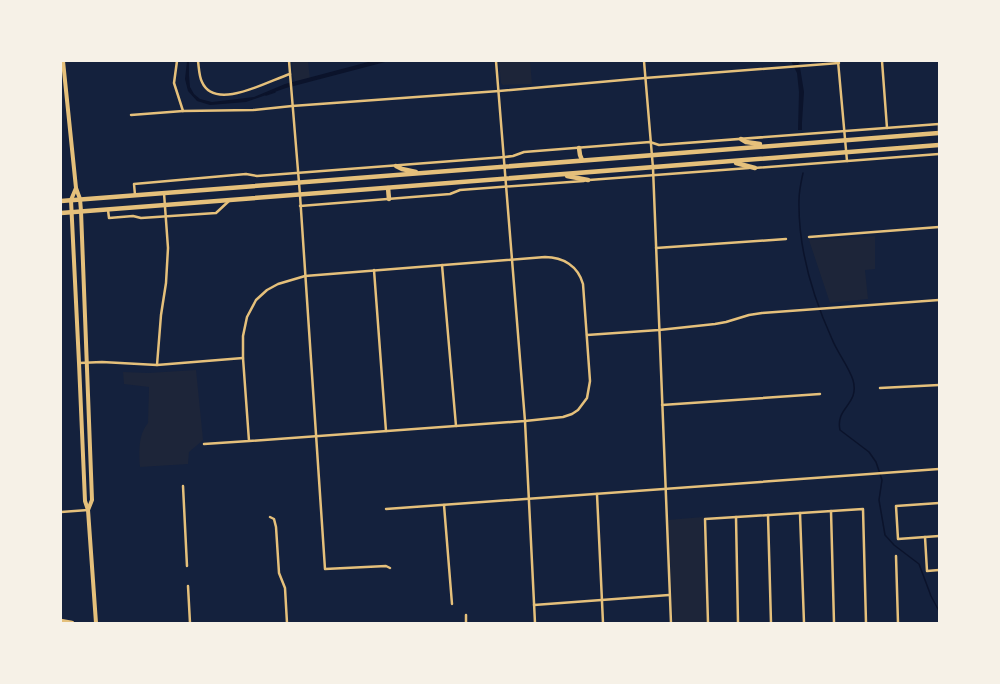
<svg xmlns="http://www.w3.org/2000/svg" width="1000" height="684" font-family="'Open Sans',sans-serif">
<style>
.green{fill:#1d2539}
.water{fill:#0b132b}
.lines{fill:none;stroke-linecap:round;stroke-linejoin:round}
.stream{stroke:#0b132b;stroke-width:1.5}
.minor{stroke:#e5c07b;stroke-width:2.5}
.secondary{stroke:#e5c07b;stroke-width:4}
.primary{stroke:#e5c07b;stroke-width:4.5}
</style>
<rect width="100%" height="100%" fill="#14213d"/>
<g class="green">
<path d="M292,61H308L310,79L295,81L293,76Z"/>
<path d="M499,61H530L532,84L503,85L501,83Z"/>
<path d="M875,236V269L865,270L868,299L830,303L809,240Z"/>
<path d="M196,370L203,440L189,452L188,464L140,467C139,452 138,435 148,423L149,387L124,384L123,372L148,373Z"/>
<path d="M703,517L707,623H673L668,520Z"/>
</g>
<g class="water">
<path d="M187,61H189V76L190,87L194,94L200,99L212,102L254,97L285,84L372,61H389L286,88L246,102L210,105L197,101L188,91L185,79Z"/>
<path d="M791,61H799L804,92L802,122V130H798L799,92L797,73Z"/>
</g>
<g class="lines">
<g class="stream">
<path d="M266,95L275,92"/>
<path d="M803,173C801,182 799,191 799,200C798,249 812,295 832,339C837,352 849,367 853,380C860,405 835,407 840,430L869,452L876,462L882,480L879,500L885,535L894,545L919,564L931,596L939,611"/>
</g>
<g class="minor">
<path d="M177,61L174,83L183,111"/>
<path d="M198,61C199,68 199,76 202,82C215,112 270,80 290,74"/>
<path d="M289,61L300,195L325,569L386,566L390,568"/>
<path d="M496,61L525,421L535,623"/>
<path d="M644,61L653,168L671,623"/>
<path d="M838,61L847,161"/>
<path d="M882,61L887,128"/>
<path d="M131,115L183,111L253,110L292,106L499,91L645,78L839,63"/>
<path d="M939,124V132"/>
<path d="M754,168L939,154"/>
<path d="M589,180L749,168"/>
<path d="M135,195L134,184L246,174L257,176L505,157L513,156L524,152L650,142L659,145L939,124"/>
<path d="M300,206L450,194L460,190L584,181"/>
<path d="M108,210L109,218L133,216L141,218L216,213L230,200"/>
<path d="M809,237L939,227"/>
<path d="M656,248L786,239"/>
<path d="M442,265L456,426"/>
<path d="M374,270L386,431"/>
<path d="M587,335L659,330L715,324L726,322L749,315L762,313L939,300"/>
<path d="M79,363L102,362L157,365L243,358"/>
<path d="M157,365L161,315L166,283L168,248L164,193"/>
<path d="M880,388L939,385"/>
<path d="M662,405L820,394"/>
<path d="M204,444L249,441L525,421L563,417L572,414L578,410L587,398L590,381L583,284C578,266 563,257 545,257L305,276L278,284L267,290L256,300L247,317L243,336V358L249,441"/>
<path d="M183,486L187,566"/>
<path d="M597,494L603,623"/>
<path d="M939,503L896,506L898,539L939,536"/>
<path d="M444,505L452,604"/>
<path d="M386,509L939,469"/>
<path d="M831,511L834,623"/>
<path d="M61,512L88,510"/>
<path d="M800,513L804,623"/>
<path d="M768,515L771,623"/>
<path d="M270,517L274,519L276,527L279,573L285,588L287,623"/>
<path d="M736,517L738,623"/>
<path d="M925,537L927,571L939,570"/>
<path d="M896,556L898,623"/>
<path d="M188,586L190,623"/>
<path d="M534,605L669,595"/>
<path d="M466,615V623"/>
<path d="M708,623L705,519L863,509L866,623"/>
</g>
<g class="secondary">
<path d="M63,61L76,188L80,199L81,211L92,500L88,510"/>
<path d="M76,188L71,200L79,363L85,501L88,510L96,623"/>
</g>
<g class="primary">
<path d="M741,139L746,142L760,144"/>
<path d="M579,148L580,155L582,160"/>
<path d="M736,163L755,168"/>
<path d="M396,166L402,169L416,172"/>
<path d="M567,176L588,180"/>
<path d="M388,188L389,199"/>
<path d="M61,201L939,133"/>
<path d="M61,213L939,145"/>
<path d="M61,621L72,623"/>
</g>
</g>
<rect width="1000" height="684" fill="none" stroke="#f6f1e7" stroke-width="124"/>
</svg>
